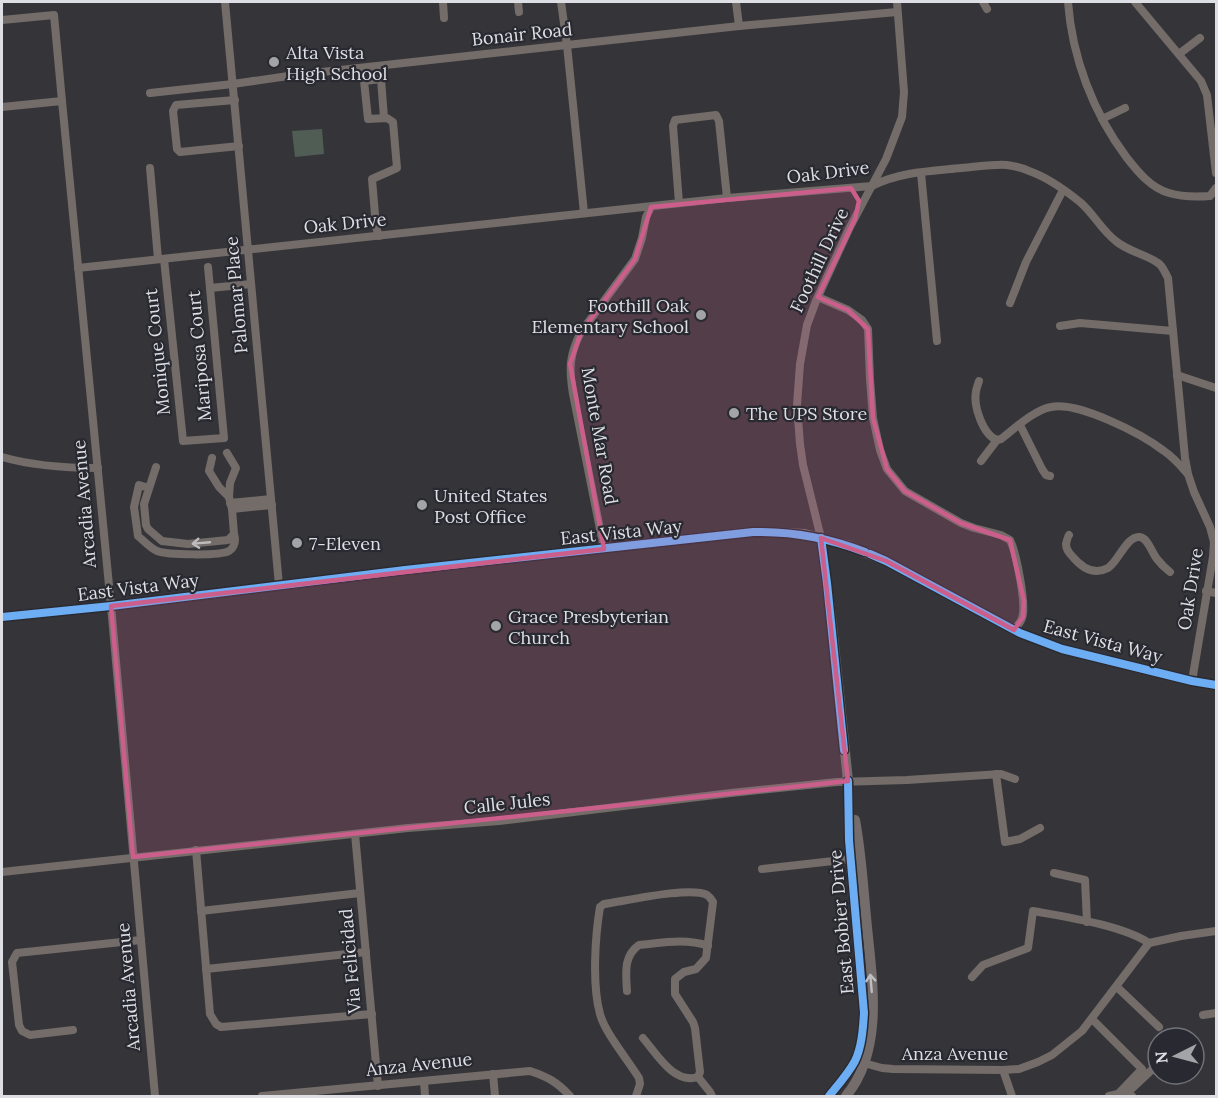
<svg xmlns="http://www.w3.org/2000/svg" width="1218" height="1098" font-family="Lora,serif">
<style>
.green{fill:#505d55}
.lines{fill:none;stroke-linecap:round;stroke-linejoin:round}
.minor{stroke:#736c69;stroke-width:8}
.major{stroke:#746d6b;stroke-width:10}
.cycleway-casing{stroke:#292931;stroke-width:11}
.cycleway{stroke:#6dadf4;stroke-width:8}
.oneway{stroke:#bebcbf}
.oneway2{stroke:#bebdc0}
.marked{fill:#cc5e8b;fill-opacity:0.2;stroke:#cc5e8b;stroke-width:4.5;stroke-linejoin:round}
.poi-dot{fill:#a3a4a8;stroke:#292931;stroke-width:2}
.labels{text-anchor:middle;dominant-baseline:central;stroke-width:4.5;stroke-linejoin:round;paint-order:stroke}
.street-label{font-size:18px;fill:#dedfe4;stroke:#292931}
.poi-label{font-size:18px;fill:#dedfe4;stroke:#292931;text-anchor:start}
</style>
<rect width="100%" height="100%" fill="#353539"/>
<path class="green" d="M322,129L324,154L295,157L292,131Z"/>
<g class="lines">
<g class="minor">
<path d="M225,2L279,585"/>
<path d="M443,2L444,18"/>
<path d="M518,2L519,12"/>
<path d="M561,2L567,45L584,213"/>
<path d="M736,2L739,26"/>
<path d="M983,2L987,9"/>
<path d="M1068,2C1072,57 1093,113 1127,158C1138,172 1151,188 1169,193C1182,197 1196,197 1210,196L1216,188"/>
<path d="M1135,2L1201,81L1207,95L1216,173"/>
<path d="M2,20L54,15L62,101L111,606L155,1096"/>
<path d="M1179,54L1200,38"/>
<path d="M150,93L233,84L295,75L739,26L897,12"/>
<path d="M235,100L176,105L173,111L177,149L180,152L239,146"/>
<path d="M2,107L62,101"/>
<path d="M1102,119L1125,108"/>
<path d="M150,168L158,259"/>
<path d="M921,173L937,341"/>
<path d="M679,203L673,126L675,120L716,115L719,121L727,198"/>
<path d="M379,236L376,227L372,179L397,168L393,122L387,118L368,119L364,81L381,79L384,118"/>
<path d="M164,259L183,441L224,438L208,267"/>
<path d="M78,268L727,198L872,186C899,172 932,171 961,168C976,167 992,164 1007,165C1014,166 1023,168 1029,171C1047,177 1065,190 1080,202C1094,214 1102,231 1117,242C1130,252 1147,255 1158,263C1163,266 1165,273 1168,278L1185,458L1188,474L1194,492L1210,527L1214,542L1213,557L1192,681"/>
<path d="M210,288L251,284"/>
<path d="M818,297L848,310L862,320L868,329L870,379L873,418L880,450L887,469L905,491L961,523L974,528L1001,535L1010,540C1016,552 1027,606 1022,618C1021,622 1017,626 1014,630"/>
<path d="M1010,303L1026,262L1063,190"/>
<path d="M1060,326L1080,323L1173,331"/>
<path d="M1177,375L1216,388"/>
<path d="M979,381C978,384 977,387 976,391C973,406 983,435 997,440"/>
<path d="M1020,425L1042,469L1046,475L1050,476"/>
<path d="M227,453L236,468L230,483L229,497"/>
<path d="M2,457C33,466 65,468 98,468"/>
<path d="M212,458L209,471L219,487L229,497L232,509L234,534"/>
<path d="M981,461L997,440L1001,439C1014,429 1034,410 1051,407C1078,401 1142,434 1164,451C1173,457 1180,465 1187,473"/>
<path d="M149,488L139,485L134,507L138,536C144,541 150,548 157,551C167,555 220,556 229,551C235,547 236,540 234,534L228,540L188,544L162,541L148,529L146,525L144,504L156,467"/>
<path d="M230,503L271,499"/>
<path d="M232,509L272,505"/>
<path d="M1069,535C1068,536 1066,544 1066,544C1066,549 1069,553 1072,556C1081,567 1093,576 1108,568C1118,562 1127,535 1140,537C1148,538 1152,553 1157,559C1160,563 1165,568 1170,572"/>
<path d="M821,538L803,465L800,444L797,405L800,364L807,325L816,301L849,229L886,159L902,117L904,92L897,2"/>
<path d="M604,549L573,394C569,369 569,355 581,332L635,259L642,238L646,217L651,207"/>
<path d="M1206,591L1216,593"/>
<path d="M996,774L1005,842L1020,839L1040,828"/>
<path d="M355,834L378,1086"/>
<path d="M196,850L210,1014L216,1024L221,1027L372,1014"/>
<path d="M762,869L851,859"/>
<path d="M2,872L408,828L499,821L731,793L837,782L907,780L1001,774L1015,779"/>
<path d="M1054,873L1085,880L1087,922"/>
<path d="M201,911L360,893"/>
<path d="M206,969L366,952"/>
<path d="M972,977L983,965L1028,948L1033,911C1066,917 1121,925 1149,943"/>
<path d="M1117,987L1159,1027"/>
<path d="M627,991C626,974 623,956 639,945C661,943 686,938 708,946"/>
<path d="M1203,1015L1216,1013"/>
<path d="M1092,1019L1142,1069L1119,1093"/>
<path d="M73,1030L30,1035L22,1031L19,1025L12,962L17,953L141,940"/>
<path d="M643,1038C656,1053 674,1085 698,1077"/>
<path d="M860,1062L882,1068L893,1069L1003,1070L1019,1069L1038,1062L1052,1055L1082,1031L1149,943L1181,936L1216,931"/>
<path d="M1003,1070L1012,1096"/>
<path d="M493,1074L495,1096"/>
<path d="M698,1077L710,1092L712,1096"/>
<path d="M424,1081L425,1096"/>
<path d="M1126,1094L1158,1064"/>
<path d="M262,1096L530,1071C548,1077 557,1082 570,1096"/>
<path d="M636,1096L640,1084L639,1078C628,1060 605,1033 600,1014C592,985 595,937 600,907L604,904C625,901 691,886 707,895C710,897 711,899 713,902L706,958L696,969L684,972L675,979V994L693,1022L695,1028L700,1072L698,1077"/>
<path d="M1109,1096L1122,1093L1132,1096"/>
</g>
<g class="major">
<path d="M821,538L832,625L848,781L849,840L864,1013C863,1028 862,1046 855,1061C848,1074 838,1085 829,1096"/>
<path d="M2,617L111,606L405,570L750,532H768L805,534L847,545L886,561L1020,633L1062,649L1192,681L1216,685"/>
<path d="M846,1096C886,1048 871,974 866,917C863,885 861,852 855,820"/>
</g>
<defs>
<g id="cycleway">
<path d="M821,538L827,583L844,750"/>
<path d="M870,554L886,561L1020,633L1062,649L1192,681L1216,685"/>
<path d="M2,617L111,606L405,570L753,532C792,531 829,538 865,552"/>
<path d="M829,1096C838,1085 848,1074 855,1061C862,1046 863,1028 864,1013L849,840L848,781"/>
</g>
</defs>
<use href="#cycleway" class="cycleway-casing"/>
<use href="#cycleway" class="cycleway"/>
</g>
<defs><path id="oneway-shaft" d="M-6 0H5M1.5-3L5.5 0L1.5 3" fill="none" stroke-width="1.6" stroke-linecap="round" stroke-linejoin="round" transform="scale(1.5)"/></defs>
<use class="oneway" href="#oneway-shaft" transform="translate(201 543) rotate(175)"/>
<use class="oneway2" href="#oneway-shaft" transform="translate(871 983) rotate(-95)"/>
<path class="marked" d="M851,188L859,201L855,219L818,297L848,310L868,329L873,418L887,469L905,491L961,523L1010,540L1024,601L1023,617L1014,630L886,561L821,538L848,781L133,857L111,606L604,549L570,364L581,332L635,259L651,207Z"/>
<g class="poi-dot">
<circle cx="274" cy="62" r="6"/>
<circle cx="701" cy="315" r="6"/>
<circle cx="734" cy="413" r="6"/>
<circle cx="422" cy="505" r="6"/>
<circle cx="297" cy="543" r="6"/>
<circle cx="496" cy="626" r="6"/>
</g>
<g class="labels">
<g class="street-label">
<text transform="translate(522 34) rotate(-6)">Bonair Road</text>
<text transform="translate(828 172) rotate(-7)">Oak Drive</text>
<text transform="translate(345 223) rotate(-6)">Oak Drive</text>
<text transform="translate(819 260) rotate(-65)">Foothill Drive</text>
<text transform="translate(236 295) rotate(-95)">Palomar Place</text>
<text transform="translate(157 352) rotate(-96)">Monique Court</text>
<text transform="translate(199 356) rotate(-95)">Mariposa Court</text>
<text transform="translate(600 436) rotate(80)">Monte Mar Road</text>
<text transform="translate(84 504) rotate(-95)">Arcadia Avenue</text>
<text transform="translate(621 532) rotate(-6)">East Vista Way</text>
<text transform="translate(138 587) rotate(-7)">East Vista Way</text>
<text transform="translate(1190 589) rotate(-81)">Oak Drive</text>
<text transform="translate(1103 641) rotate(15)">East Vista Way</text>
<text transform="translate(507 803) rotate(-6)">Calle Jules</text>
<text transform="translate(841 922) rotate(-95)">East Bobier Drive</text>
<text transform="translate(350 961) rotate(-95)">Via Felicidad</text>
<text transform="translate(128 987) rotate(-95)">Arcadia Avenue</text>
<text x="955" y="1053">Anza Avenue</text>
<text transform="translate(419 1064) rotate(-6)">Anza Avenue</text>
</g>
<g class="poi-label">
<text x="286" y="52">Alta Vista<tspan x="286" dy="21">High School</tspan></text>
<text x="689" y="305" text-anchor="end">Foothill Oak<tspan x="689" dy="21">Elementary School</tspan></text>
<text x="746" y="413">The UPS Store</text>
<text x="434" y="495">United States<tspan x="434" dy="21">Post Office</tspan></text>
<text x="309" y="543">7-Eleven</text>
<text x="508" y="616">Grace Presbyterian<tspan x="508" dy="21">Church</tspan></text>
</g>
</g>
<rect width="1218" height="1098" fill="none" stroke="#dedfe4" stroke-width="6"/>
<g transform="translate(1176 1056) rotate(264)"><circle r="28" fill="#292931" stroke="#717279" stroke-width="1.5"/>
<path d="M0-4.5L10 22L0 15L-10 22Z" fill="#a3a4a8"/>
<text y="-9" font-size="16" font-weight="bold" text-anchor="middle" fill="#dedfe4">N</text>
</g>
</svg>
